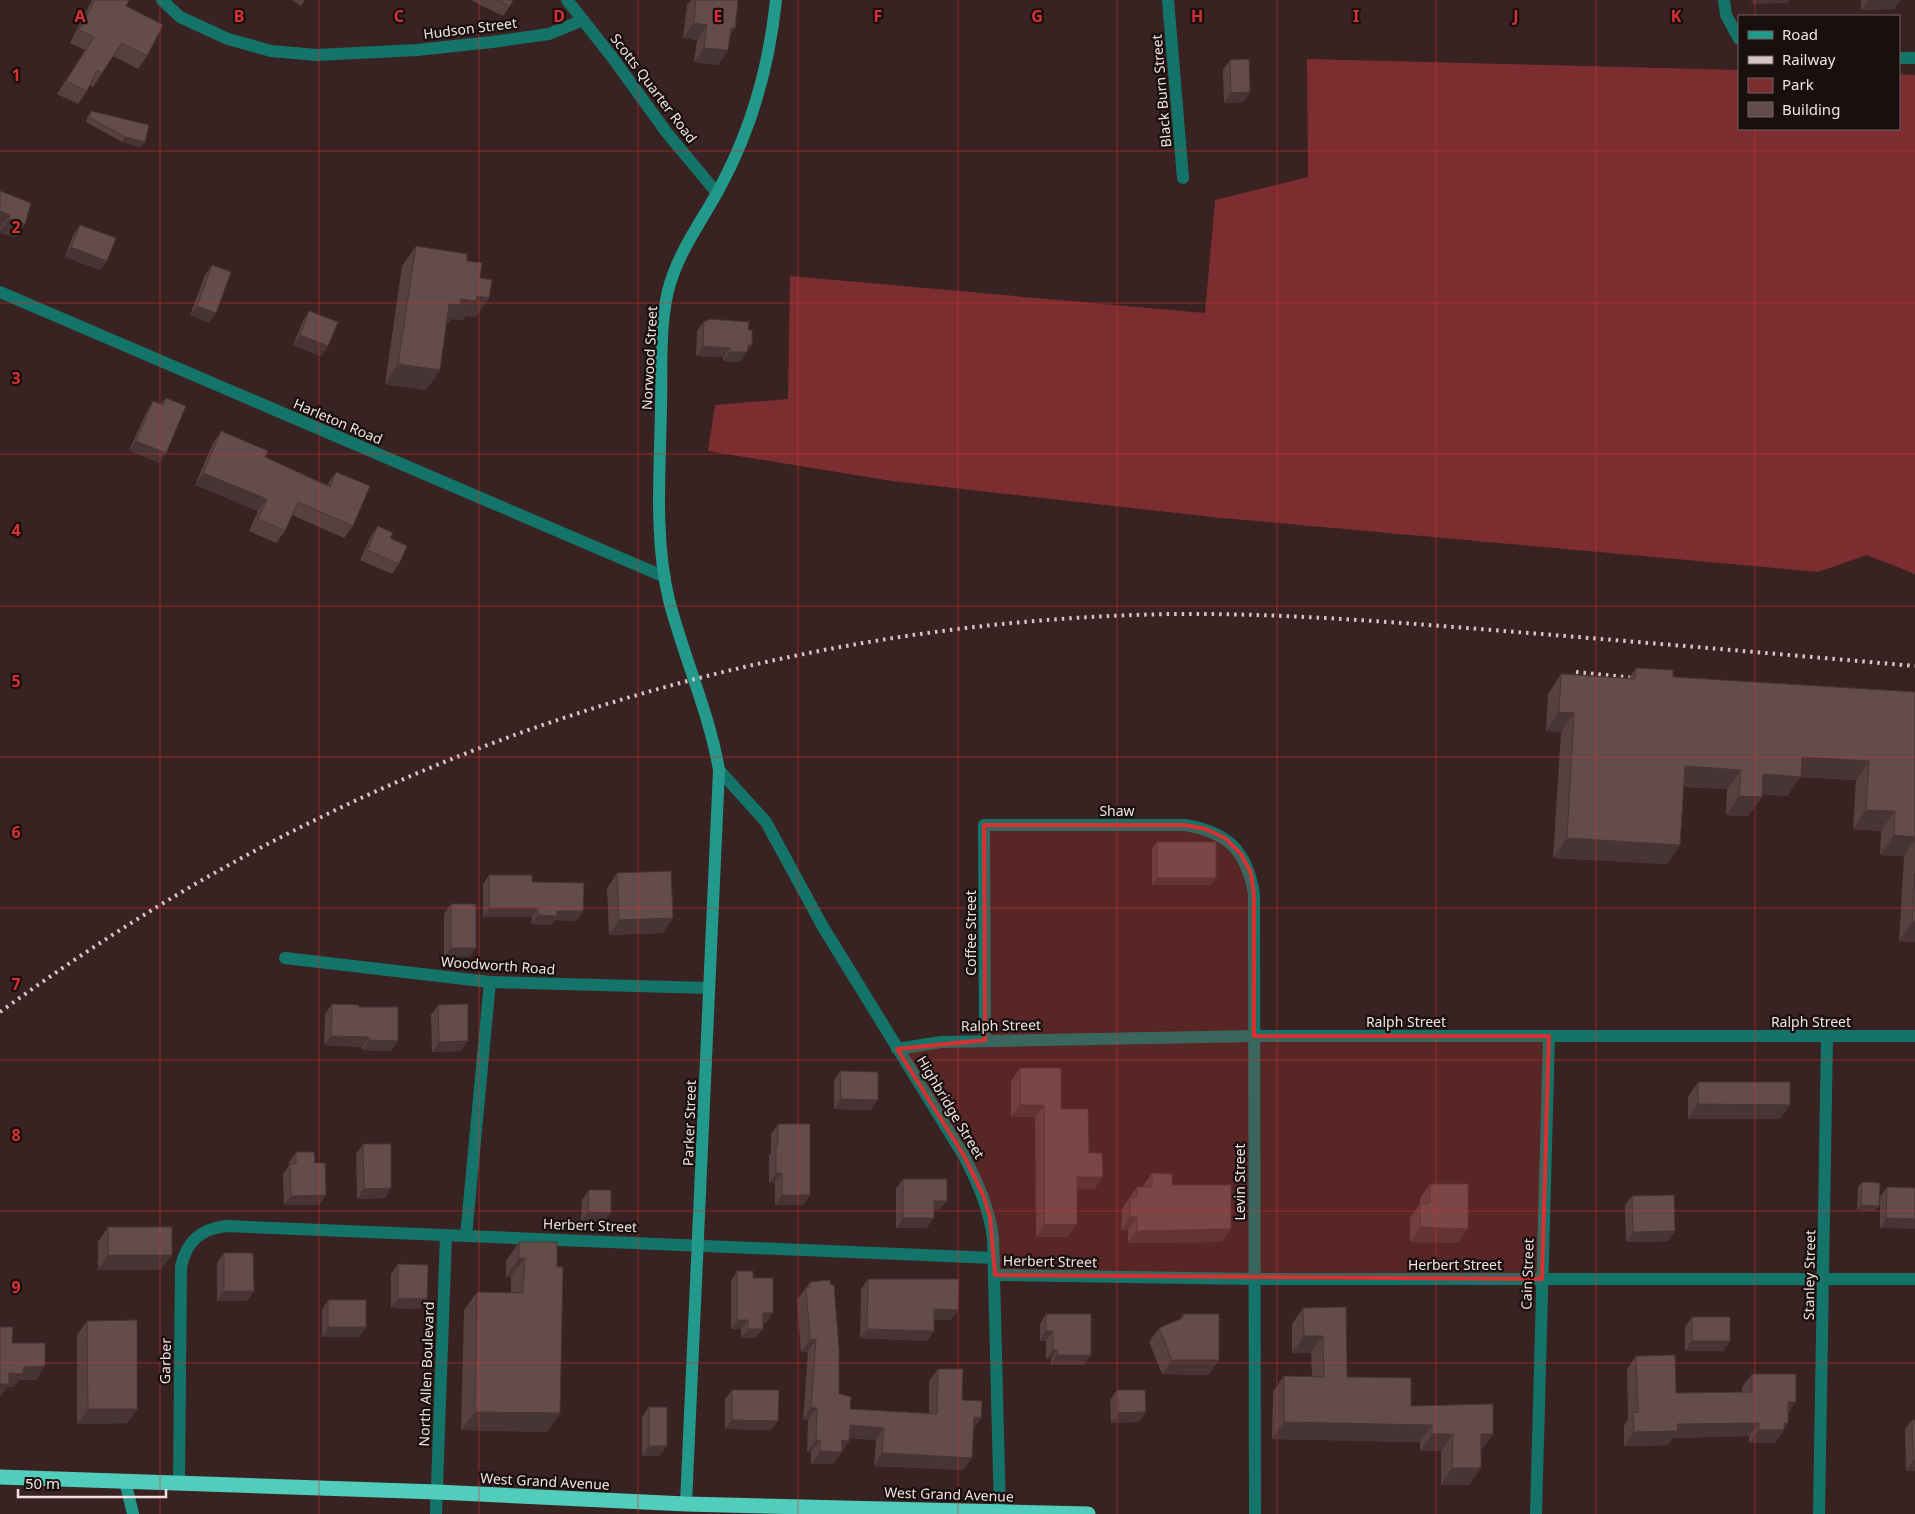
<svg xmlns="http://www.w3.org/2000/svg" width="1915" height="1514" font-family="'Noto Sans',sans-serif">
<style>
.green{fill:#7b2d2f}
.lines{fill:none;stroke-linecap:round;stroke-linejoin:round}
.street{stroke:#157469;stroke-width:12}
.secondary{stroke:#22998b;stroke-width:12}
.highway{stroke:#51cdbc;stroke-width:15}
.rail{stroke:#d5c6c5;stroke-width:4;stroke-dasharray:2.5 5;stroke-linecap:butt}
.wall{fill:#564140}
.shaded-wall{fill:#463534}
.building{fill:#644c4b;stroke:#463534}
.marked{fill:#d73131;fill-opacity:0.2;stroke:#d73131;stroke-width:4;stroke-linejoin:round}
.grid{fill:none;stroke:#d73131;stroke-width:1;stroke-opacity:0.55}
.labels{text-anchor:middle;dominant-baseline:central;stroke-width:4.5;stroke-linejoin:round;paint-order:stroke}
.street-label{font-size:14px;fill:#f2e3e2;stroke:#190f0f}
.grid-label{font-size:16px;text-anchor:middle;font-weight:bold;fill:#d73131;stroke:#190f0f;stroke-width:4.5;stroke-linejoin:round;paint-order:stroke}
</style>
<rect width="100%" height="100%" fill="#382322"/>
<path class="green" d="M1307,59L1739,70V129H1899V74L1915,75V574L1867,555L1818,572L1212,517L892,481L708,451L715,405L788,399L790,276L1205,313L1215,200L1308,177Z"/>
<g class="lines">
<g class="street">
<path d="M162,0L180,17L228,39L271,51L317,55L417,50L492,42L549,34L583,20"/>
<path d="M567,0L612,57L667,133L717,193"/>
<path d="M1168,0L1183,178"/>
<path d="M1724,0L1726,15L1739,39"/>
<path d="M1899,58H1915"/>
<path d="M0,292L665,577"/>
<path d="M719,770L766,822L823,927L964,1156C978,1183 989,1208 993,1238L1000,1511"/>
<path d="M285,958L490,982L709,988"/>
<path d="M985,1040L984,825H1185C1228,832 1247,851 1254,894L1255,1514"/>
<path d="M897,1049L941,1042L1254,1036H1915"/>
<path d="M466,1236L490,982"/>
<path d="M995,1275L1254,1279H1915"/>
<path d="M179,1483L181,1267C186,1242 200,1229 226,1226L994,1258"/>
<path d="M436,1514L446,1235"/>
<path d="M1536,1514L1549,1036"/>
<path d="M1819,1514L1827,1036"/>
</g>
<g class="secondary">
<path d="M125,1481L133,1514"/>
<path d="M686,1504L719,770C709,712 684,658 669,600C654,539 660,471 661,408C662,370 659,329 668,291C677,254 700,224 718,191C751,131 769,68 776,0"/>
</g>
<path class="highway" d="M0,1477L437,1492L686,1504L1088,1514"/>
<g class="rail">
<path d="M1576,672L1644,679"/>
<path d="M0,1012C98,941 201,876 309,823C576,690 875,619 1172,614C1283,613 1393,622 1504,631C1641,642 1778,654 1915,666"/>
</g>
</g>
<g class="wall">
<path d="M92,0H129L126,6L147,56L138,69L113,56L93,87L90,85L87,91L78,104L57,94L85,50L70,43Z"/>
<path d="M292,0H305L301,6Z"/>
<path d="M470,0H513L510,6L503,16Z"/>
<path d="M691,0H738L735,28L730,35L728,50L718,65L694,62L697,40L683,38L687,5Z"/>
<path d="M1861,0H1900L1894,9L1861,10Z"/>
<path d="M1230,60L1250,92L1243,102L1224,103L1223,70Z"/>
<path d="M91,111L141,147L122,142L86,122L88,116Z"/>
<path d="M0,191L25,224L16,237L0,233Z"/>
<path d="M80,225L107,261L100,270L65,257L73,235Z"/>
<path d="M416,246L467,261L480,278L489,298L476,317L466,316L463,320L451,319L446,325L440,370L426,390L385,384L402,266Z"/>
<path d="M212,265L209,323L190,315L205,275Z"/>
<path d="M309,311L328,346L321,356L293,345L303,321Z"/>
<path d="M708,319L747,351L740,362L723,361V357L696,356L697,331L704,321H707Z"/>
<path d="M166,398V453L159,463L129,450L147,411L153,401L161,404Z"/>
<path d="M221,431L265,457L327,485L336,472L353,526L344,538L292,515L285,531L276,543L249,531L258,511L195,485L213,443Z"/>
<path d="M378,526L390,538L399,564L392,574L360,560L371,536Z"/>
<path d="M1636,668L1673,677L1915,692V942L1899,941L1904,856L1880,855L1881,831L1853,829L1856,780L1800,777L1787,796L1762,794V797L1748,816L1726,815L1727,789L1684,787L1680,845L1667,864L1553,858L1561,732L1546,731L1548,694L1561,674L1629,678Z"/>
<path d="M1157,842L1211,885H1152V849Z"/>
<path d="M617,873L663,933L609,935L607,888Z"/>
<path d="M489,875L532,882L583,911L576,921L555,920L551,925L531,924L532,917H483V884Z"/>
<path d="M451,904L470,957H444V914Z"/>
<path d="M332,1004L359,1007L398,1041L391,1051L362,1050V1047L324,1045L325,1014Z"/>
<path d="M438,1005L461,1051L432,1052L431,1015Z"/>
<path d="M1020,1068L1061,1109L1103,1177L1094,1189H1077L1068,1237H1036L1035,1117H1011V1081Z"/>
<path d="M840,1071L871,1110L834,1109V1081Z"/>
<path d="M1698,1082L1780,1119H1688V1097Z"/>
<path d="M778,1124L803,1205H775V1183H769V1156L771,1153V1134Z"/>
<path d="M363,1144L391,1188L385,1198L357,1199L356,1154Z"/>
<path d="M296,1152L315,1163L326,1195L319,1205H284L283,1174L289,1165V1162Z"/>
<path d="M1152,1173L1172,1185L1222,1242L1128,1243V1230H1121L1122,1209L1137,1187H1143V1186Z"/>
<path d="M903,1179L940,1210H934L927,1228H896V1189Z"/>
<path d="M1862,1182L1879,1206L1875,1211L1857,1210L1858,1187Z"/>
<path d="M1430,1184L1458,1243L1410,1242V1218L1420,1204V1198Z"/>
<path d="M1887,1187L1915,1188L1880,1228V1197Z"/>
<path d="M589,1190L604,1222H581L582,1200Z"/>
<path d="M1632,1196L1668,1241L1626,1242L1625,1205Z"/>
<path d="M108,1227L161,1270H98V1242Z"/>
<path d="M519,1242L557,1267L560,1413L547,1432L461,1430L464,1310L477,1292H511V1277H506V1261Z"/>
<path d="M224,1253L247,1301H217V1263Z"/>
<path d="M398,1264L420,1309L391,1308V1274Z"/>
<path d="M737,1271L753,1278L766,1323H763L756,1338H741V1329H731V1281Z"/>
<path d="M868,1279L951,1320L934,1319L927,1341L860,1338L861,1289Z"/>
<path d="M810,1282L839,1394L850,1409L929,1413V1381L938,1369L962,1400L981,1418L973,1429L972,1458L963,1470L874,1466L876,1440L849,1438V1441L833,1464H811V1452H807L808,1420H803L808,1352H801L797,1300Z"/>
<path d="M328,1300L366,1327L359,1337H322V1310Z"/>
<path d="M1346,1307L1347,1377L1411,1406L1493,1434L1481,1450L1469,1485H1441V1451H1420V1442L1272,1439L1273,1392L1284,1376H1312L1311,1353H1292V1324L1303,1308Z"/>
<path d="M1046,1314L1091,1355L1084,1365H1051V1359H1046V1341H1040V1324Z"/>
<path d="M1183,1314L1219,1360L1208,1375L1162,1374L1149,1342L1159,1328L1179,1320Z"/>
<path d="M1692,1317L1730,1341L1723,1351H1685V1327Z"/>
<path d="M87,1321L137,1409L127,1423L77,1424V1335Z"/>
<path d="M1636,1356L1676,1393L1742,1392V1387L1752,1374L1788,1414L1784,1430L1774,1443H1749V1436L1673,1438L1668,1445L1624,1446V1426L1628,1419L1627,1369Z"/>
<path d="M732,1390L771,1430L725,1429V1399Z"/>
<path d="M1117,1390L1139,1422L1111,1423L1110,1400Z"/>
<path d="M649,1407L660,1456H642V1417Z"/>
<path d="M1912,1420L1915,1471H1906L1905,1429Z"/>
</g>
<g class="shaded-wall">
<path d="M1753,0H1790L1788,3L1750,4Z"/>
<path d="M1868,0H1900L1894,9L1861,10Z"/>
<path d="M694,23L707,25L697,40L683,38Z"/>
<path d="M731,28H735L725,43Z"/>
<path d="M704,48L728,50L718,65L694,62Z"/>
<path d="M1250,92L1243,102L1224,103L1231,93Z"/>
<path d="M125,137L145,142L141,147L122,142Z"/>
<path d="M0,211L10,215L0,228Z"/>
<path d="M9,219L25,224L16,237L0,233V231Z"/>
<path d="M71,247L107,261L100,270L65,257Z"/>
<path d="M477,296L489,298L476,317L466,316L463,320L451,319L446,325L449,304L461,299Z"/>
<path d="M197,306L216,313L209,323L190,315Z"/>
<path d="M300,335L328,346L321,356L293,345Z"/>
<path d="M748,345H752L740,362L723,361L730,352Z"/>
<path d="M703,346L730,348L723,357L696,356Z"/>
<path d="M398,364L440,370L426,390L385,384Z"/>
<path d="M136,441L166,453L159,463L129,450Z"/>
<path d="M203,473L267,499L258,511L195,485Z"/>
<path d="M1559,712L1574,713L1561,732L1546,731Z"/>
<path d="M1802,757L1869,761L1856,780L1800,777L1787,796L1749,794L1763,774Z"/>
<path d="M1685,766L1741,770L1727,789L1672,786Z"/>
<path d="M1739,796L1762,797L1748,816L1726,815Z"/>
<path d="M1866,810L1895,811L1881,831L1853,829Z"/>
<path d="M1894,835L1915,837V840L1904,856L1880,855Z"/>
<path d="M1567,838L1680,845L1667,864L1553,858Z"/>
<path d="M1157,878H1216L1211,885H1152Z"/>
<path d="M489,908H538L532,917H483Z"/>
<path d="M557,911H583L576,921L555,920L551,925L531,924L538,915Z"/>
<path d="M673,918L663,933L609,935L619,920Z"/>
<path d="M1912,922H1915V942L1899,941Z"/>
<path d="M451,948H476L470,957H444Z"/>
<path d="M331,1036L369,1037L362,1047L324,1045Z"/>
<path d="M369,1040L398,1041L391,1051L362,1050Z"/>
<path d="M468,1041L461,1051L432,1052L439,1042Z"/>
<path d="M841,1099L878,1100L871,1110L834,1109Z"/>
<path d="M1698,1104L1790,1105L1780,1119H1688Z"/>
<path d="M1020,1105H1044L1035,1117H1011Z"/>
<path d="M776,1173H782L775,1183H769Z"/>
<path d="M1077,1177H1103L1094,1189L1068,1190Z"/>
<path d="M391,1188L385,1198L357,1199L364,1189Z"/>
<path d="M326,1195L319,1205H284L291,1196Z"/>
<path d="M782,1195H810L803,1205H775Z"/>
<path d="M934,1201H947L940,1210H927Z"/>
<path d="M1861,1205L1879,1206L1875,1211L1857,1210Z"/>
<path d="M588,1212L611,1213L604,1222H581Z"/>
<path d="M1130,1217H1137L1128,1230H1121Z"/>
<path d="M903,1218H934L927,1228H896Z"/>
<path d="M1886,1218L1915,1219V1229L1880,1228Z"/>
<path d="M1077,1224L1068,1237H1036L1044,1225Z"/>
<path d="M1420,1227L1468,1229L1458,1243L1410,1242Z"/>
<path d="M1231,1229L1222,1242L1128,1243L1137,1231Z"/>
<path d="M1675,1231L1668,1241L1626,1242L1633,1232Z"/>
<path d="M108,1255H172L161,1270H98Z"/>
<path d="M519,1258H525L511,1277H506Z"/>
<path d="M224,1291H254L247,1301H217Z"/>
<path d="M398,1298L427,1299L420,1309L391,1308Z"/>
<path d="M934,1309L958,1310L951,1320L927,1319Z"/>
<path d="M763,1313H773L766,1323H756Z"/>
<path d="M737,1320H748L741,1329H731Z"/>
<path d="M328,1327H366L359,1337H322Z"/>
<path d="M748,1329H763L756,1338H741Z"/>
<path d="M867,1329L934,1331L927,1341L860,1338Z"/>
<path d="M1046,1331H1053L1046,1341H1040Z"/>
<path d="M1304,1336H1323L1311,1353H1292Z"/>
<path d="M816,1339L808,1352H801L810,1340Z"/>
<path d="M1692,1341H1730L1723,1351H1685Z"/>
<path d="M1053,1350H1057L1051,1359H1046Z"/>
<path d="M1057,1355H1091L1084,1365H1051Z"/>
<path d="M1172,1360H1219L1208,1375L1162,1374Z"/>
<path d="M45,1366L36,1380H19L14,1387H8L0,1397V1384L9,1373L24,1367Z"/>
<path d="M1788,1402H1796L1787,1415Z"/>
<path d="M811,1408H817L808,1420H803Z"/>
<path d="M88,1409H137L127,1423L77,1424Z"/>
<path d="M475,1412L560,1413L547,1432L461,1430Z"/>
<path d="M1146,1412L1139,1422L1111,1423L1118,1413Z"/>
<path d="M974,1417L981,1418L972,1430Z"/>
<path d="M732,1420L778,1421L771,1430L725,1429Z"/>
<path d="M1284,1422L1432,1425L1420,1442L1272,1439Z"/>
<path d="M1759,1423L1749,1436L1673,1438L1668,1445L1624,1446L1634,1432L1677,1424Z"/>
<path d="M1784,1423H1788L1774,1443H1749L1759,1430Z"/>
<path d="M850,1425L884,1428L876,1440L841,1437Z"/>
<path d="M1432,1434H1453L1441,1451H1420Z"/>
<path d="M1481,1434H1493L1482,1450H1470Z"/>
<path d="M816,1440H820L811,1452H807Z"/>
<path d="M842,1440L849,1441L833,1464H811L820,1451Z"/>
<path d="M649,1446H667L660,1456H642Z"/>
<path d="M882,1453L972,1458L963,1470L874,1466Z"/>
<path d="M1913,1461H1915V1471H1906Z"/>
<path d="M1452,1468H1481L1469,1485H1441Z"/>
</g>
<g class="building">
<path d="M95,0H129L126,6L163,25L147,56L122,43L102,73L97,70L87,91L66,81L94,37L79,30Z"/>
<path d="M497,0H513L510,6Z"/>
<path d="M696,0H738L735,28H731L728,50L704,48L707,25L694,23Z"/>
<path d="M1249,59L1250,92L1231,93L1230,60Z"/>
<path d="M91,111L149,125L145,142L125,137L89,117Z"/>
<path d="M0,191L31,203L25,224L9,219L10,215L0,211Z"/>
<path d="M80,225L116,238L107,261L71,247Z"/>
<path d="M416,246L467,254V261L482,263L480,278L492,280L489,298L477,296L476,301L461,299L460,305L449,304L440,370L398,364Z"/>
<path d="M212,265L231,272L216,313L197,306Z"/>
<path d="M309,311L338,322L328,346L300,335Z"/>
<path d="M708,319L749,322L748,330H752V345H748L747,352H730V348L703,346L704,321H708Z"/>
<path d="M166,398L186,406L166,453L136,441L153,401L163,405Z"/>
<path d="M221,431L268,451L265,457L330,487L336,472L370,486L353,526L298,502L285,531L258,519L267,499L203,473Z"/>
<path d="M378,526L393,533L390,538L407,546L399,564L367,550Z"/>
<path d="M1636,668L1673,670V677L1915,692V837L1894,835L1895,811L1866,810L1869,761L1802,757L1801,777L1763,774L1762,797L1739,796L1741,770L1685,766L1680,845L1567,838L1574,713L1559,712L1561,674L1635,679Z"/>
<rect x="1157" y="842" width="59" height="36"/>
<path d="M671,871L673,918L619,920L617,873Z"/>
<path d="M1915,873V922H1912Z"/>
<path d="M489,875H532V882L584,883L583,911H557V916L538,915V908H489Z"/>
<rect x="451" y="904" width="25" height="44"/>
<path d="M332,1004L359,1005V1007H398V1041L369,1040V1037L331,1036Z"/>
<path d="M468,1004V1041L439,1042L438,1005Z"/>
<path d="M1020,1068H1061V1109H1088L1089,1153H1102L1103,1177H1077V1224L1044,1225V1105H1020Z"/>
<path d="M840,1071L878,1072V1100L841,1099Z"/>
<path d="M1698,1082H1790V1105L1698,1104Z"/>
<path d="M778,1124H810V1195H782V1173H776V1146H778Z"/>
<path d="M363,1144H391V1188L364,1189Z"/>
<path d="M296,1152H314L315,1163H325L326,1195L291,1196L290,1164H296Z"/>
<path d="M1152,1173L1172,1174V1185H1231V1229L1137,1231V1217H1130V1197H1137V1187H1152Z"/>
<path d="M903,1179H947V1201H934V1218H903Z"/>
<path d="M1862,1182L1880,1183L1879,1206L1861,1205Z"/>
<path d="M1430,1184H1468V1229L1420,1227V1204L1430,1203Z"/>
<path d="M1887,1187L1915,1188V1219L1886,1218Z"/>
<path d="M589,1190H611V1213L588,1212Z"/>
<path d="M1674,1195L1675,1231L1633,1232L1632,1196Z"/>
<rect x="108" y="1227" width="64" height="28"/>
<path d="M519,1242H557V1267H563L560,1413L475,1412L477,1292L523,1293L525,1258H519Z"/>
<path d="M224,1253H253L254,1291H224Z"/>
<path d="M398,1264L428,1265L427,1299L398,1298Z"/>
<path d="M737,1271H753V1278H773V1313H763V1329H748V1320H737Z"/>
<path d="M868,1279H959L958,1310L934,1309V1331L867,1329Z"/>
<path d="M830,1280L831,1285H834L839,1349V1394L851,1397L850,1409L937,1414L938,1369H963L962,1400L982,1401L981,1418L974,1417L972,1458L882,1453L884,1428L850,1425L849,1441L842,1440V1452L820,1451V1440H816L817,1408H811L816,1339L810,1340L806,1287H810V1282Z"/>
<rect x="328" y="1300" width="38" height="27"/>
<path d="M1346,1307L1347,1377L1411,1378V1406L1493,1404V1434H1481V1468H1452L1453,1434H1432V1425L1284,1422V1376L1324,1377L1323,1336H1304L1303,1308Z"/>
<path d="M1046,1314H1091V1355H1057V1350H1053V1331H1046Z"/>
<path d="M1183,1314H1219V1360H1172L1159,1328L1183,1318Z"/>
<rect x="1692" y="1317" width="38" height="24"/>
<path d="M137,1320V1409H88L87,1321Z"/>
<path d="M0,1327H13L12,1343H45V1366L24,1367L23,1374L9,1373V1384H0Z"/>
<path d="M1675,1355L1676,1393L1752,1392V1374H1796V1402H1788V1423H1784V1430H1759V1423L1677,1424L1678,1431L1634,1432L1633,1412H1638L1636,1356Z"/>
<path d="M732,1390H779L778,1421L732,1420Z"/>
<path d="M1117,1390H1145L1146,1412L1118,1413Z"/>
<rect x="649" y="1407" width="18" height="39"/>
<path d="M1912,1420H1915V1461H1913Z"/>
</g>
<path class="marked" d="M984,825H1185L1206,829L1225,838L1241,854L1251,873L1254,894V1036H1549L1542,1279L995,1275L990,1217L983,1195L964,1156L897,1049L985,1040Z"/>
<path class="grid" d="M160,0V1514M319,0V1514M479,0V1514M638,0V1514M798,0V1514M958,0V1514M1117,0V1514M1277,0V1514M1436,0V1514M1596,0V1514M1755,0V16M1755,129V1514M0,151H1915M0,303H1915M0,454H1915M0,606H1915M0,757H1915M0,908H1915M0,1060H1915M0,1211H1915M0,1363H1915"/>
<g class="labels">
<g class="street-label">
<text transform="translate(470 28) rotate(-7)">Hudson Street</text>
<text transform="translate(654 88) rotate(53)">Scotts Quarter Road</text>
<text transform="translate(1161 91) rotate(-95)">Black Burn Street</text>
<text transform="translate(649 358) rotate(-87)">Norwood Street</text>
<text transform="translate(338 421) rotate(23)">Harleton Road</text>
<text x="1117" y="810">Shaw</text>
<text transform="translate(970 933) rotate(-90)">Coffee Street</text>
<text transform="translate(498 965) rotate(4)">Woodworth Road</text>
<text x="1406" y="1021">Ralph Street</text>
<text x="1811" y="1021">Ralph Street</text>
<text transform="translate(1001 1025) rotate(-1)">Ralph Street</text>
<text transform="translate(951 1107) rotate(59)">Highbridge Street</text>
<text transform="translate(689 1123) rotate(-88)">Parker Street</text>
<text transform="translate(1239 1182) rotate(-90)">Levin Street</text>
<text transform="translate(590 1225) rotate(2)">Herbert Street</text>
<text transform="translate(1050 1261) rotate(1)">Herbert Street</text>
<text x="1455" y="1264">Herbert Street</text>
<text transform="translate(1527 1274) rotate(-88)">Cain Street</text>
<text transform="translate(1809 1275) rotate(-89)">Stanley Street</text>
<text transform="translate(165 1361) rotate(-89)">Garber</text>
<text transform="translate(426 1374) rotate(-88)">North Allen Boulevard</text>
<text transform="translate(545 1481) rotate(3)">West Grand Avenue</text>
<text transform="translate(949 1494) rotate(2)">West Grand Avenue</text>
</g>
</g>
<g class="grid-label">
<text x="80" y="22">A</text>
<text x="239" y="22">B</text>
<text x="399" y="22">C</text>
<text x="559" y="22">D</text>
<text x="718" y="22">E</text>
<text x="878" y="22">F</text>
<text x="1037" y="22">G</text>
<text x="1197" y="22">H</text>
<text x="1356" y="22">I</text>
<text x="1516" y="22">J</text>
<text x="1676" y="22">K</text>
<text x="16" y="81">1</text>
<text x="16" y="233">2</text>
<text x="16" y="384">3</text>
<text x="16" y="536">4</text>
<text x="16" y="687">5</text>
<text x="16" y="838">6</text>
<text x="16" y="990">7</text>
<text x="16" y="1141">8</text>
<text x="16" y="1293">9</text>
</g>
<rect x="1738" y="15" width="162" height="115" fill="#190f0f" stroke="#706463"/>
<rect x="1748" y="31" width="25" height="8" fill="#22998b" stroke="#706463"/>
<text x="1782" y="40" font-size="15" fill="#f2e3e2">Road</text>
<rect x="1748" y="56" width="25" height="8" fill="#d5c6c5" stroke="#706463"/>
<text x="1782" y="65" font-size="15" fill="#f2e3e2">Railway</text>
<rect x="1748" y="78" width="25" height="15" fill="#7b2d2f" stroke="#706463"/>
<text x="1782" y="90" font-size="15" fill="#f2e3e2">Park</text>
<rect x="1748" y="102" width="25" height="15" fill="#644c4b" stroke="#706463"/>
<text x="1782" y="115" font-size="15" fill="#f2e3e2">Building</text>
<path d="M18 1489v8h148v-8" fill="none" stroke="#f2e3e2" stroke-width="2.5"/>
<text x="25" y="1489" font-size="15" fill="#f2e3e2" stroke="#190f0f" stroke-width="4" paint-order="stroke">50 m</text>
</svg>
